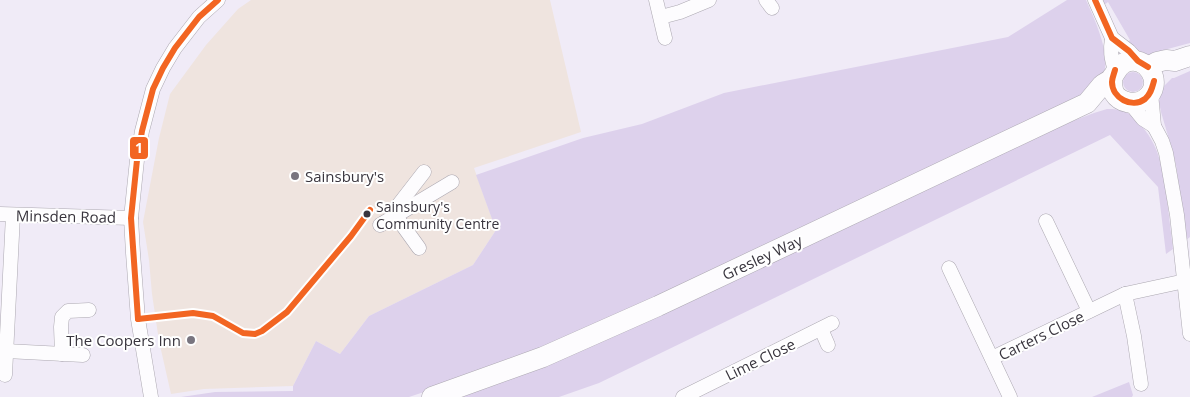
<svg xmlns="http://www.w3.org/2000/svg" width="1190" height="397" font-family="'Open Sans',sans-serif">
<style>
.commercial{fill:#efe4df}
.green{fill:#ddd1ec}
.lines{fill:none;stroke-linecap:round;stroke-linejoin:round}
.street-casing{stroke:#aca8b1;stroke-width:15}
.secondary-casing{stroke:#aca8b1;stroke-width:21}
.street{stroke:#fdfcfe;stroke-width:14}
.secondary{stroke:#fdfcfe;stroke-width:20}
.bus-1-casing{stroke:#fff;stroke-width:10}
.bus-1{stroke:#f26522;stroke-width:6}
.poi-dot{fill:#79757f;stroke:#fff;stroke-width:2}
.bus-dot{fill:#39353e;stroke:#fff;stroke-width:2}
.labels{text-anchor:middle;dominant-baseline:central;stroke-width:4;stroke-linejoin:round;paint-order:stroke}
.bus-label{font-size:14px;fill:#39353e;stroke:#fff;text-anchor:start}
.poi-label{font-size:15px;fill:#39353e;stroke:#fff;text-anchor:start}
.street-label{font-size:15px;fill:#39353e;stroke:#fff}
.line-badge{stroke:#fff;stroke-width:2}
.badge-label{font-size:14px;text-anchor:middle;font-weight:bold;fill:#fff}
</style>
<rect width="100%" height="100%" fill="#f0ebf7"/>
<path class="commercial" d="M251,0H550L581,132L474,168L496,230L473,265L369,316L340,354L316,341L293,386L204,389L171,394L159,341L152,294L149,260L143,222L159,138L170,94L206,45L238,9Z"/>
<g class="green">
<path d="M1067,0H1086C1094,18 1112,56 1103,75C1099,83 1085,93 1078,100L598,325L463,379L409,397H181L215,392L293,391V386L316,341L340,354L369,316L473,265L496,230L476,175L583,138L642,124L724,93L1008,37Z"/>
<path d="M1102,0H1190V43L1164,50L1150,56L1141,53L1128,42L1130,40L1108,2L1104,5Z"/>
<path d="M1190,71V237L1186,240L1176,165L1171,146L1161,112L1159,102L1162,88L1172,78H1174Z"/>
<circle cx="1133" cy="82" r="10"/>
<path d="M1107,109C1122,109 1128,111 1138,122C1160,145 1163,169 1167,199C1169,216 1171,233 1173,249L1166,254L1158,187L1110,135L599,383L559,397H462L561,359L1054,128L1094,113Z"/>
<path d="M1129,382L1133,395L1132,397H1092Z"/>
</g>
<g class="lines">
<defs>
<g id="street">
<path d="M656,0L665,38"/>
<path d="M766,0L772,8"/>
<path d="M1095,0L1112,38L1129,51L1138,61"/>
<path d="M661,17L680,12L709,0"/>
<path d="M1112,38C1110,50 1111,58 1115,70"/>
<path d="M1151,93L1154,126L1162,141L1166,153L1177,215L1190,334"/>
<path d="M1130,103L1143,119L1154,126"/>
<path d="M0,214L131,218"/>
<path d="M1046,221L1089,311"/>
<path d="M380,225L452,182"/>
<path d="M419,248L393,212L424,172"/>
<path d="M949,268L1010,397"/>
<path d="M1125,294L1134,336L1141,384"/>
<path d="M821,329L828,345"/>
<path d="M6,351L83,355"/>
<path d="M62,354L61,327L62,317L68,311L89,310"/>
<path d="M992,358L1125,294L1185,281"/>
<path d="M5,375L13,215"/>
<path d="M151,397L138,319L133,253L131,218L137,160L142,131L153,89L163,68L175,48L199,17L218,0"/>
<path d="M683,397L832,323"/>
</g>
<g id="secondary">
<path d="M1148,67L1157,62L1166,60L1175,61L1190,56"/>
<path d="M432,397L543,357L658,306L1087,103C1092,97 1097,91 1102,85C1105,83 1109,81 1112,78C1116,72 1117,67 1124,63C1146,52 1166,84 1145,99C1136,106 1120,103 1114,93C1112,88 1112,82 1112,77"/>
</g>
</defs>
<use href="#street" class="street-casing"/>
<use href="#secondary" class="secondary-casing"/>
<use href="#street" class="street"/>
<use href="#secondary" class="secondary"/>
<defs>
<g id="bus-1">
<path d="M1095,0L1112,38L1129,51L1138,61L1148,67"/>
<path d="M1115,70C1114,74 1112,78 1112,82C1112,98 1132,109 1145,99C1151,94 1152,88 1154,81"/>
<path d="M138,319L131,218L137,160L142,131L153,89L163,68L175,48L199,17L218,0"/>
<path d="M138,319L193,313L213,316L243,333L255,334L262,331L287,312L351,236L370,210"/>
</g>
</defs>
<use href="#bus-1" class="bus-1-casing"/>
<use href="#bus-1" class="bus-1"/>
</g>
<g class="poi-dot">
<circle cx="295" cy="176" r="5"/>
<circle cx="191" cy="340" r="5"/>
</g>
<circle class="bus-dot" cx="367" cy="214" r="4.5"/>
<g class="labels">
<g class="bus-label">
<text x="376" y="206">Sainsbury's<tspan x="376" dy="17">Community Centre</tspan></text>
</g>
<g class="poi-label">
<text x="305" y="176">Sainsbury's</text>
<text x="181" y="340" text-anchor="end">The Coopers Inn</text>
</g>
<g class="street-label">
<text transform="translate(66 216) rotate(1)">Minsden Road</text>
<text transform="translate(762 257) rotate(-25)">Gresley Way</text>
<text transform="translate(1041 335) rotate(-26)">Carters Close</text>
<text transform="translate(760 359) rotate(-26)">Lime Close</text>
</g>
</g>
<rect class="line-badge" x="129" y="136" width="20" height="24" rx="5" fill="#f26522"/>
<g class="badge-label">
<text x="139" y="153">1</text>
</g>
</svg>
